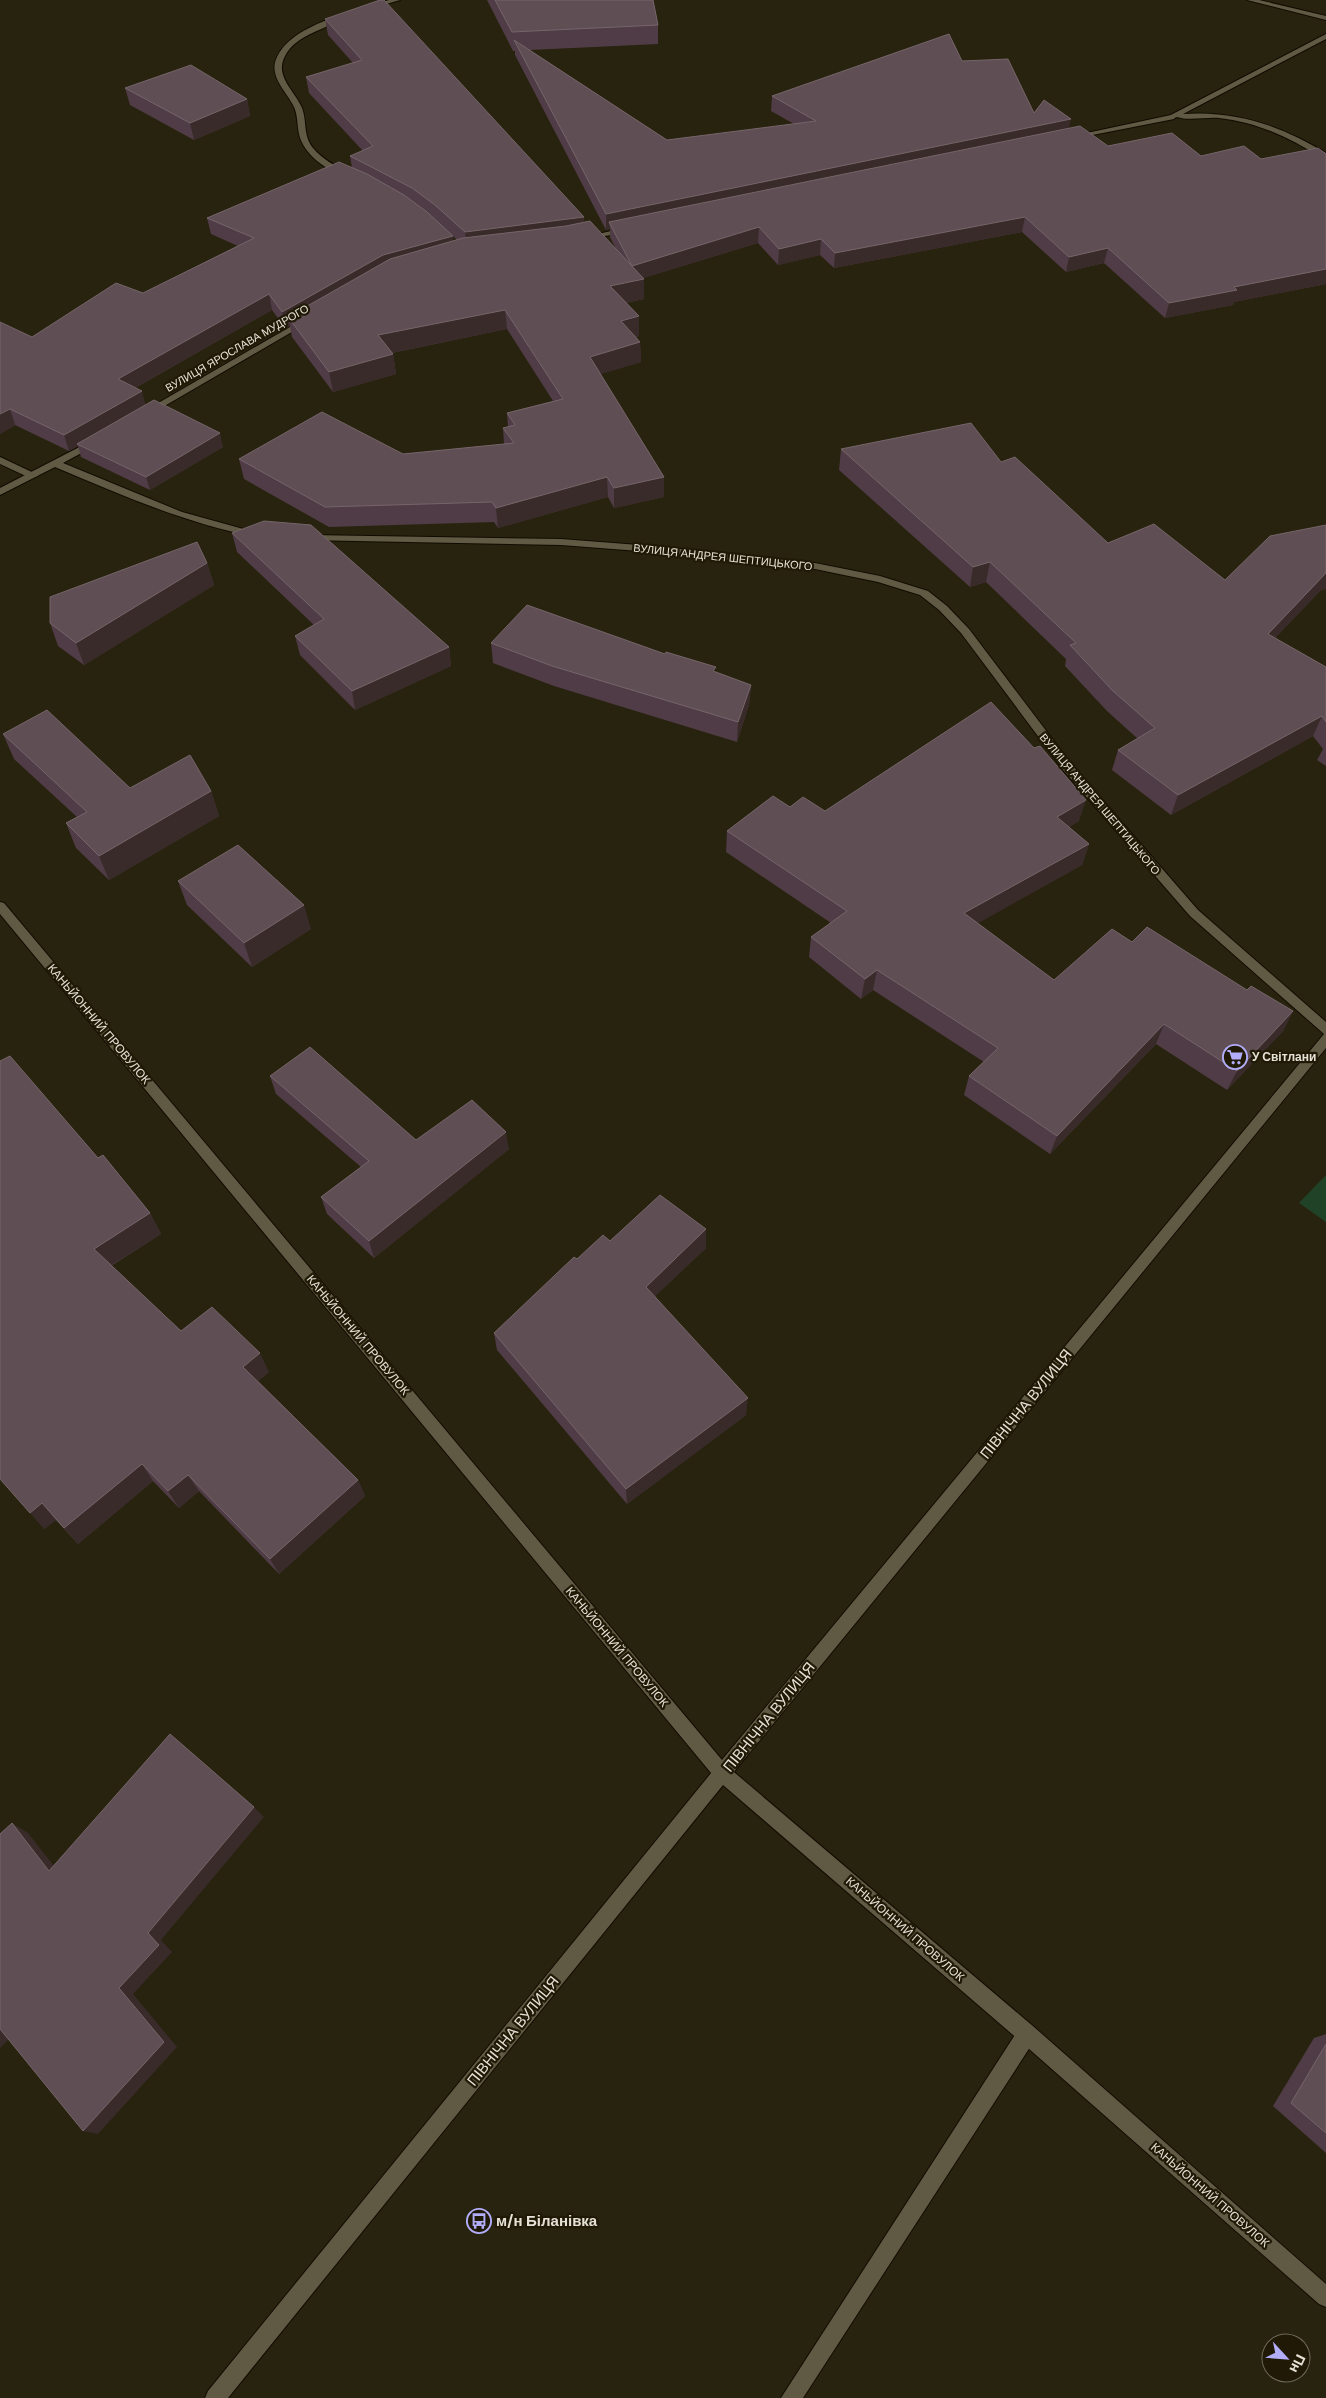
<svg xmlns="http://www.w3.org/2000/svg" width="1326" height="2398" font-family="'DM Sans',sans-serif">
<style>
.green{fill:#204327}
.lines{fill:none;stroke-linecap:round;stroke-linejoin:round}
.service-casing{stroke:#110c00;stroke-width:2}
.minor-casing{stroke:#110c00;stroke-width:2}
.tertiary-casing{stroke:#110c00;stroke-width:2}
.service{fill:#605a44;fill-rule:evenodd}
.minor{fill:#605a44;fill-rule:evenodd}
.tertiary{fill:#605a44;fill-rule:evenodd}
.wall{fill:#503c46;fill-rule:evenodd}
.shaded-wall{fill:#392b29}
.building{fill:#604e55;stroke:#756569}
.labels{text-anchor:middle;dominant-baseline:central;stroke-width:4.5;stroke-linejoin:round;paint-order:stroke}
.far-street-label{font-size:11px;fill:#e5e1d5;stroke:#1f1906}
.street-label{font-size:12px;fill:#e5e1d5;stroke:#1f1906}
.poi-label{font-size:12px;font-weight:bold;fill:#e5e1d5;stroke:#1f1906;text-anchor:start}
.near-street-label{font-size:15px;fill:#e5e1d5;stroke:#1f1906}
.near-poi-label{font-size:15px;font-weight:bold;fill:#e5e1d5;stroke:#1f1906;text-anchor:start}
</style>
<rect width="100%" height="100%" fill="#28230f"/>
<path class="green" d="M1326,1175V1222L1299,1203Z"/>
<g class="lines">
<defs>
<g id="service">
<path d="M389,0H400L369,9L366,7Z"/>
<path d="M1247,0H1259L1326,16V20Z"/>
<path d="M339,15L345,16C326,31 297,33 285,56C274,76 295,91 302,108C307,121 303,136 313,148C322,159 335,166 348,172L349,174L345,176C327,171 303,154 299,134C297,125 298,114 293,105C285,90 268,75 277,57C288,34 317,24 339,15Z"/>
<path d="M1326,34V39L1183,114C1235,110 1282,126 1326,153V157H1320C1289,137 1256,122 1219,118C1206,117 1188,121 1177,117L1171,119L1167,117Z"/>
<path d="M0,457L36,474L38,476L30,478L0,464Z"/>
<path d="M1027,2025L1034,2027L1036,2034L1034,2041L803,2398H781L1020,2027Z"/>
</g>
<g id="minor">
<path d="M1171,115L1175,117L1174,119L1072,139L1068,137Z"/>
<path d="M628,227L632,229L631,231L585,240L581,238Z"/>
<path d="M302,320L309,322L149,415L141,413Z"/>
<path d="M95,439L98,440V444L63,463L182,512L261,534L256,537C185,523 121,495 55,467L0,495V488Z"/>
<path d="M309,535L561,539L652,546L815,563L880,576L928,591L947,606L969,629L1072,765L1198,910L1326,1022V1048L728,1779L722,1782L716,1779L0,914V902L4,903L722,1760L1324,1034L1190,916L1064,771L961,633L939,610L920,595L878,582L815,569L652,552L561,545L305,540L304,538Z"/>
</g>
<path id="tertiary" d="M722,1764L728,1767L1034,2027L1326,2284V2307L1319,2304L1020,2041L723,1785L228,2398H205L208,2391L716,1767Z"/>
</defs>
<use href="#service" class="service-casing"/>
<use href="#minor" class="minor-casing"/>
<use href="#tertiary" class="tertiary-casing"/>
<use href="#service" class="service"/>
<use href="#minor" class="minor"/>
<use href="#tertiary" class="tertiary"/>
</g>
<g class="wall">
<path d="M487,0H653L658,25V44L530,50L667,140L794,124L771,111L772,96L962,61L1034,113L1069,128L1108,146L1201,156L1261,159L1326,154V284L1234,302L1233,305L1165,318L1104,263L1066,272L1022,232L834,268L820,255L778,265L758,243L643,278L644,299L626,303L639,316V336L636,337L640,342L641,362L600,374L664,477V497L614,508L608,497L498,528L494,522L329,527L244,479L239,459L403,454L504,444L503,428L508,427L507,413L553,401L507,329L392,353L393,354L396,374L333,392L292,337L290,326L285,328L272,310L135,388L146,405L223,447L150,490L81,457L78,446L69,451L15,425L0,434L32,337L143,293L238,246L211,234L207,218L352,168L350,156L363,151L309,93L306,77L353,63L328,35L325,19L585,223L616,249L610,237V229L606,230L515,55V51H513ZM453,236L457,240L453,241Z"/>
<path d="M125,88L247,99L250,116L194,140L130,105Z"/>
<path d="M841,449L1001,462L1108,543L1225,580L1326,525V589L1321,590L1275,638L1326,667V766L1317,760L1323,749L1313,736L1171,815L1112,770L1118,750L1138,739L1107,711L1065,666L1066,659L986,582L970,587L839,470Z"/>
<path d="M232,533L449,647L451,666L355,710L300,655L295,636L314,625L237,552Z"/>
<path d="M207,563L214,585L84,665L58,646L50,623Z"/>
<path d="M491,643L716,672L751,685L749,705L737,742L554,686L493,663Z"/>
<path d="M3,734L130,788L211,791L219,816L109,880L76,848L66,823L77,817L14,759Z"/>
<path d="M1034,748L1079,821L1069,827L1089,844L1082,865L977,923L1054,980L1132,942L1247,990L1293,1011L1283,1031L1227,1090L1156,1044L1050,1154L964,1095L969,1076L984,1062L873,990L861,999L809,957L811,937L831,923L726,852L727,831L790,807L825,811Z"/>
<path d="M178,881L311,929L252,967L187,905Z"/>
<path d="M270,1076L416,1140L509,1149L374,1258L327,1214L321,1197L361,1167L276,1094Z"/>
<path d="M98,1158L150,1213L161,1234L111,1266L181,1331L269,1372L258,1381L358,1480L365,1496L279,1574L199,1491L179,1508L153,1481L78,1544L56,1520L44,1529Z"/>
<path d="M706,1229V1248L655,1296L746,1415L627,1504L497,1350L494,1333L577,1259L610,1241Z"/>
<path d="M1326,2034V2153L1273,2106L1314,2038Z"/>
</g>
<g class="shaded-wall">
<path d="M247,99L250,116L194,140L190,123Z"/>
<path d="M1071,119L1068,134L609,222L610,229L606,230V214Z"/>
<path d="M584,217L585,234L467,249L465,232Z"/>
<path d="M1025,217L1022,232L834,268L835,253Z"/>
<path d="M759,227L758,243L633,281L632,266Z"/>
<path d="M453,236L454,252L288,317L290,326L285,328L282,312L383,255Z"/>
<path d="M821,239L820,255L778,265L779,249Z"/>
<path d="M1108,248L1104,263L1066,272L1069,257Z"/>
<path d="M1326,269V284L1234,302L1233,305L1165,318L1169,303L1234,287Z"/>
<path d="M644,279V299L610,306V286Z"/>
<path d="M269,294L272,310L122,395L118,379Z"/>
<path d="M505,310L507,329L381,355L378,335Z"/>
<path d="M639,316V336L621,341V321Z"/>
<path d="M640,342L641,362L591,377L590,357Z"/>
<path d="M393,354L396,374L333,392L329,372Z"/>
<path d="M142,391L146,407L77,444L78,446L69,451L64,435Z"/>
<path d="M10,409L15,425L0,434V414Z"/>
<path d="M220,433L223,447L150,490L146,477Z"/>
<path d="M607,477L608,497L498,528L496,508Z"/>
<path d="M664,477V497L614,508V488Z"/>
<path d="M990,562L986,582L970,587L973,567Z"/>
<path d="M207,563L214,585L84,665L76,643Z"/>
<path d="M1326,573V589L1321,590L1260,654L1268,634Z"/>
<path d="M449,647L451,666L355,710L352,691Z"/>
<path d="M751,685L749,705L737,742L738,722Z"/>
<path d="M1322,716L1313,736L1171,815L1178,795Z"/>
<path d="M211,791L219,816L109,880L99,856Z"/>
<path d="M1086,800L1079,821L1051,838L1057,817Z"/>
<path d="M1089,844L1082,865L959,934L964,913Z"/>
<path d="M304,905L311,929L252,967L244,943Z"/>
<path d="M877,970L873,990L861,999L865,979Z"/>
<path d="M1293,1011L1283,1031L1227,1090L1237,1071Z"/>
<path d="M1164,1024L1156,1044L1050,1154L1057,1136Z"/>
<path d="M506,1132L509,1149L374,1258L369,1241Z"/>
<path d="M150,1213L161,1234L105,1269L94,1249Z"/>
<path d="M706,1229V1248L647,1304L646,1287Z"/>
<path d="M260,1353L269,1372L252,1386L243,1367Z"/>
<path d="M748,1398L746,1415L627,1504L626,1489Z"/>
<path d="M142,1464L153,1481L78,1544L64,1528Z"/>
<path d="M188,1475L199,1491L179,1508L168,1491Z"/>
<path d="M358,1480L365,1496L279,1574L270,1559Z"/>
<path d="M42,1503L56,1520L44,1529L30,1513Z"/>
<path d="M254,1807L264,1817L161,1940L172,1952L133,1994L177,2047L98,2134L83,2131L119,1988L148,1933Z"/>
<path d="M12,1823L28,1833L65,1880L49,1871Z"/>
<path d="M0,2028L16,2032L0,2048Z"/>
</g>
<g class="building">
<path d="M380,0H384L584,217L465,232L435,205L412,188L350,156L373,146L306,77L362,60L325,19Z"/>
<path d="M495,0H653L658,25L512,32Z"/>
<path d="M949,34L962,61L1008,59L1034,113L1044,100L1071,119L606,214L514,40L667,140L816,121L772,96Z"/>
<path d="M191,65L247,99L190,123L125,88Z"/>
<path d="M1080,126L1108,146L1172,133L1201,156L1244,146L1261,159L1318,148L1326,154V269L1234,287L1237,290L1169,303L1108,248L1069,257L1025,217L835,253L821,239L779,249L759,227L632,266L609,222Z"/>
<path d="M339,162L367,174L404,195L427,212L453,236L383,255L282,312L269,294L118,379L142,391L64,435L10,409L0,414V322L32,337L116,283L143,293L254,238L207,218Z"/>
<path d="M590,221L644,279L610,286L639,316L621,321L640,342L590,357L664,477L614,488L607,477L496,508L492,502L325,507L239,459L322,412L403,454L514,443L503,428L515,425L507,413L563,399L505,310L378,335L393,354L329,372L288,317L390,259L463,238L566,226Z"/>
<path d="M154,400L220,433L146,477L77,444Z"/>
<path d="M971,423L1001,462L1015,457L1108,543L1154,524L1225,580L1270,536L1326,525V573L1268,634L1326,667V722L1322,716L1178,795L1118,750L1155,728L1113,691L1070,645L1076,643L990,562L973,567L841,449Z"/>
<path d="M264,521L311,525L449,647L352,691L295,636L324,619L232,533Z"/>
<path d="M197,542L207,563L76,643L50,623V597Z"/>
<path d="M527,605L665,654L666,652L716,667L713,671L751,685L738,722L552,666L491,643Z"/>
<path d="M991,702L1034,748L1040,746L1086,800L1057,817L1089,844L964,913L1054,980L1112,929L1132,942L1147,927L1247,990L1251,986L1293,1011L1237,1071L1164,1024L1057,1136L969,1076L998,1048L877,970L865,979L811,937L847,911L727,831L773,796L790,807L803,797L825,811Z"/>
<path d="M47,710L130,788L190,755L211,791L99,856L66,823L87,812L3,734Z"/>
<path d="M238,845L304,905L244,943L178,881Z"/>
<path d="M310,1047L416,1140L472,1100L506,1132L369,1241L321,1197L369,1161L270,1076Z"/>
<path d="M10,1056L98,1158L103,1155L150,1213L94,1249L181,1331L212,1307L260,1353L243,1367L358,1480L270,1559L188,1475L168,1491L142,1464L64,1528L42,1503L30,1513L0,1479V1061Z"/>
<path d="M660,1195L706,1229L646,1287L748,1398L626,1489L494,1333L574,1257L577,1259L603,1235L610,1241Z"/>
<path d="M170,1734L254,1807L148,1933L159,1945L119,1988L164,2042L83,2131L0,2029V1834L12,1823L49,1871Z"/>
<path d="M1326,2044V2133L1291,2103Z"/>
</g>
<defs>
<symbol id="supermarket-ring" viewBox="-11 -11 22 22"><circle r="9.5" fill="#1f1906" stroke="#b2adf9" stroke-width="1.5"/><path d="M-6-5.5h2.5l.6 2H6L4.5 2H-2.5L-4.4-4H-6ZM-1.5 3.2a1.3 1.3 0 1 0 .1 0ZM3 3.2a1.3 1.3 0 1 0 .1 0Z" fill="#b2adf9"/></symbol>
<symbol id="bus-ring" viewBox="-11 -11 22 22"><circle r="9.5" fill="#1f1906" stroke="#b2adf9" stroke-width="1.5"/><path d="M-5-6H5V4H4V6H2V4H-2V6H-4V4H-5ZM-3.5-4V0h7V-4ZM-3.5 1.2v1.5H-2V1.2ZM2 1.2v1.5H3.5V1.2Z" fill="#b2adf9"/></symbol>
</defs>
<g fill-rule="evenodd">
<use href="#supermarket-ring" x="1221" y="1043" width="28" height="28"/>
<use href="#bus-ring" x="465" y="2207" width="28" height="28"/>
</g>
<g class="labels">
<g class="far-street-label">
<text transform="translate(237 348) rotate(-30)">ВУЛИЦЯ ЯРОСЛАВА МУДРОГО</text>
<text transform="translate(723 557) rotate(6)">ВУЛИЦЯ АНДРЕЯ ШЕПТИЦЬКОГО</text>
<text transform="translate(1100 804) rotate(50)">ВУЛИЦЯ АНДРЕЯ ШЕПТИЦЬКОГО</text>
</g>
<g class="street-label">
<text transform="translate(99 1024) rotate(50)">КАНЬЙОННИЙ ПРОВУЛОК</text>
<text transform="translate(358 1335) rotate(50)">КАНЬЙОННИЙ ПРОВУЛОК</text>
<text transform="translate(617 1647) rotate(50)">КАНЬЙОННИЙ ПРОВУЛОК</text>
<text transform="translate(905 1929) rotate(41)">КАНЬЙОННИЙ ПРОВУЛОК</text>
<text transform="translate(1210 2195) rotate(41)">КАНЬЙОННИЙ ПРОВУЛОК</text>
</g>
<g class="poi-label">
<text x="1252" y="1057">У Світлани</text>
</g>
<g class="near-street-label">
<text transform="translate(1026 1404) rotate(-51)">ПІВНІЧНА ВУЛИЦЯ</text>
<text transform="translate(769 1717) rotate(-51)">ПІВНІЧНА ВУЛИЦЯ</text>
<text transform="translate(513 2031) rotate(-51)">ПІВНІЧНА ВУЛИЦЯ</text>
</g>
<g class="near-poi-label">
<text x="496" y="2221">м/н Біланівка</text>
</g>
</g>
<g transform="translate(1286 2358) rotate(116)"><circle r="24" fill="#1f1906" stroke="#6e6959"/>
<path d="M0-4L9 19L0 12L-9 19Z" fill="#b2adf9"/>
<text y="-8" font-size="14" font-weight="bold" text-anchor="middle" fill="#e5e1d5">Пн</text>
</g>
</svg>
